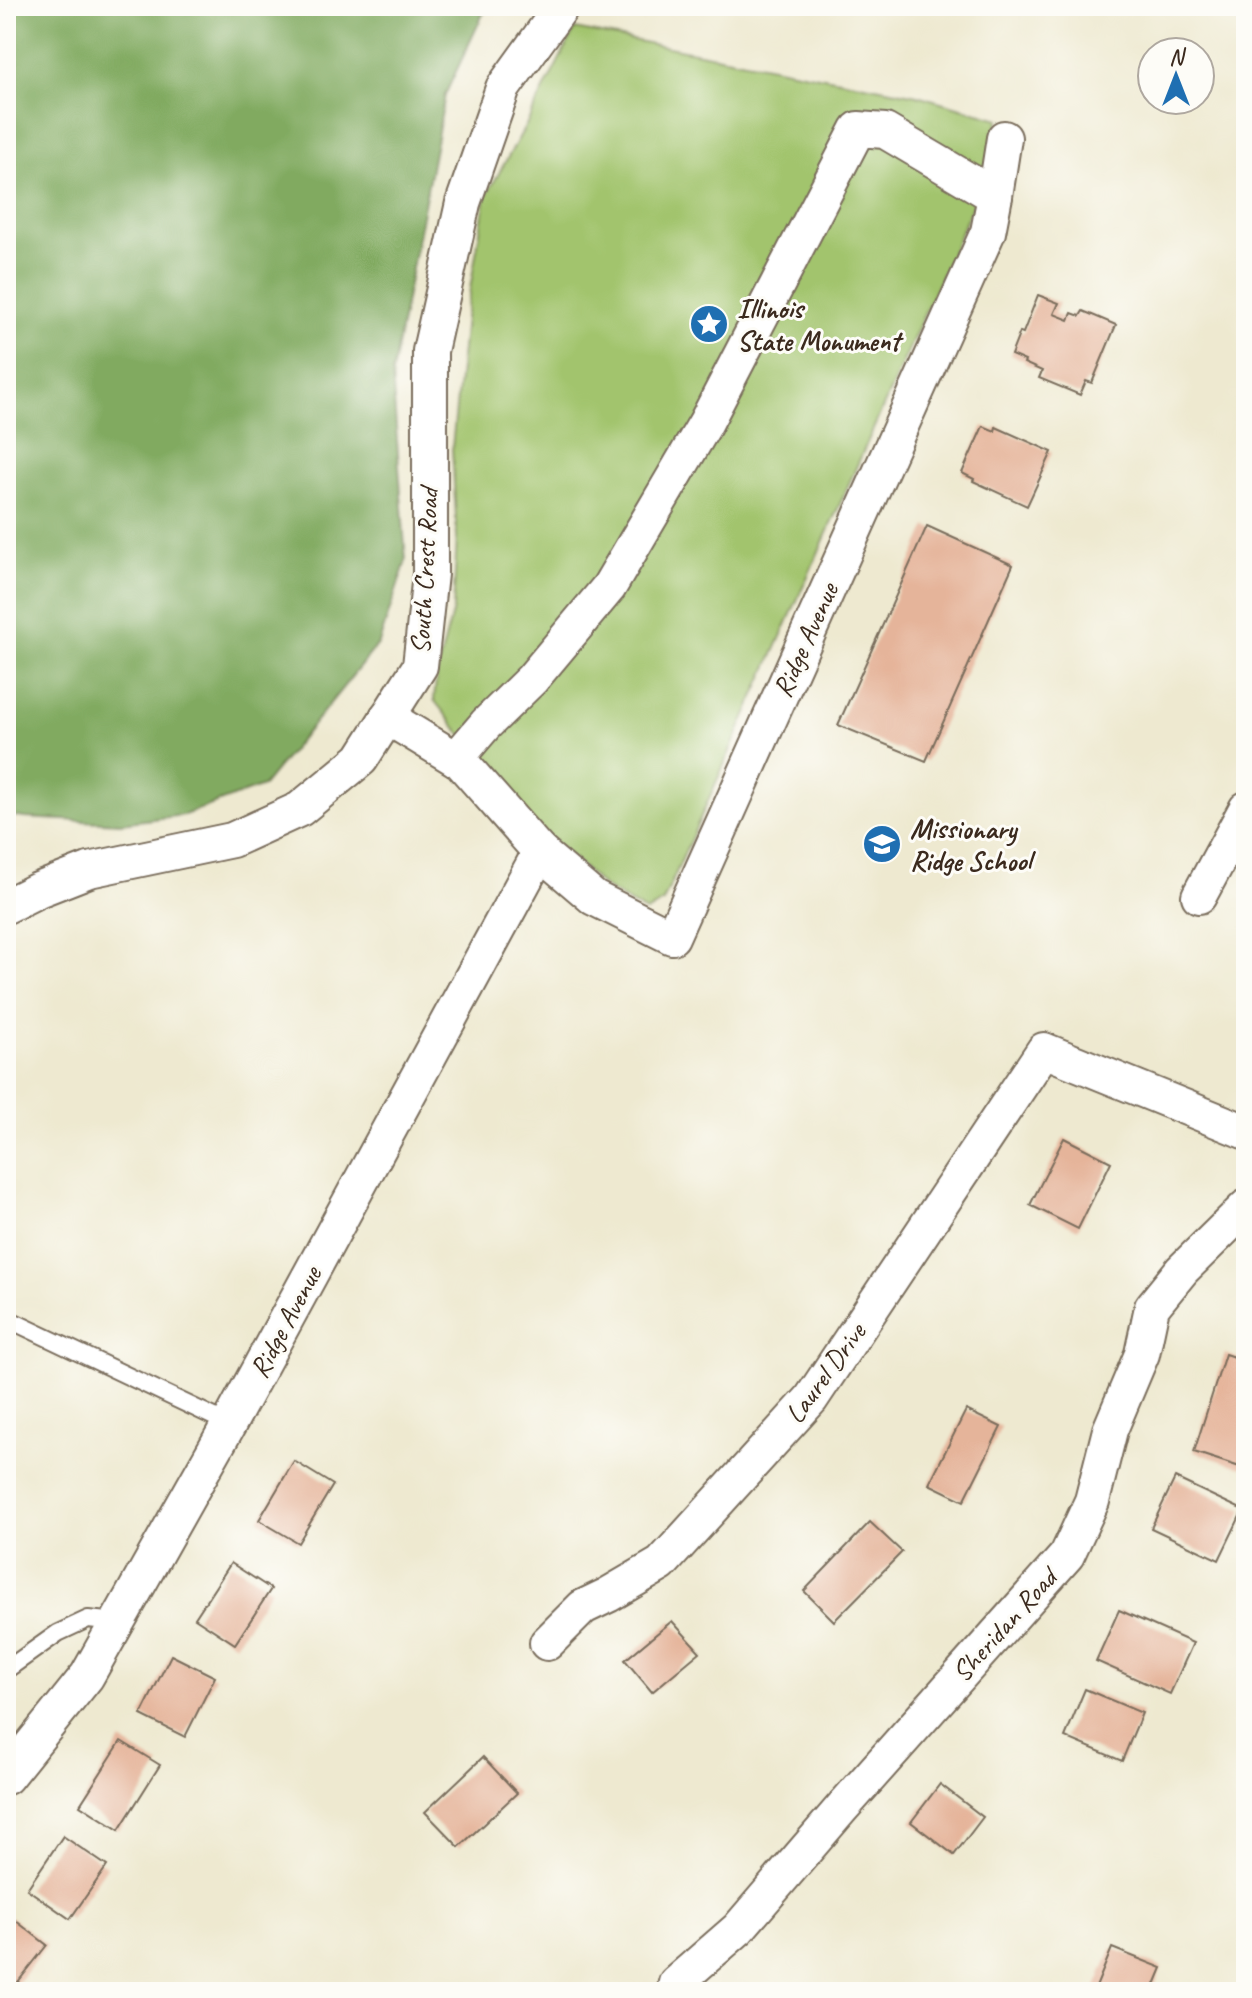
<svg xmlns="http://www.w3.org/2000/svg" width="1252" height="1998" font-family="Caveat,sans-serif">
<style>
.green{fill:#a2c46d;stroke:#6e7746;stroke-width:2}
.forest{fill:#81aa60;stroke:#5e6a3f;stroke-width:2}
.building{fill:#e5b49a}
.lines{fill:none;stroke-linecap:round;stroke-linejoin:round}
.service-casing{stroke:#7a6d5c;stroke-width:20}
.minor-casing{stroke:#7a6d5c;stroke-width:38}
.service{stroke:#fff;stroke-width:16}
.minor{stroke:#fff;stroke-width:34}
.labels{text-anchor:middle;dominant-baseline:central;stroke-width:6;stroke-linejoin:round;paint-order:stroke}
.poi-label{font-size:28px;font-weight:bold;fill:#3b2a1e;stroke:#fdfcf7;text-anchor:start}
.street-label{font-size:28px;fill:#3b2a1e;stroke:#fdfcf7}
</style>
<rect width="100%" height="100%" fill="#fdfcf7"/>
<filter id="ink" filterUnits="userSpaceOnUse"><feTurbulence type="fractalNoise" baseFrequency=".0125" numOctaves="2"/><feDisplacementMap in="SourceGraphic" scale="16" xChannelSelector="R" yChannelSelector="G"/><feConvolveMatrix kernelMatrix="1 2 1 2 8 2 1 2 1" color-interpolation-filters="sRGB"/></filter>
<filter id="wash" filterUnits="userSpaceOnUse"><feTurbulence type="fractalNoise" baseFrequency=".006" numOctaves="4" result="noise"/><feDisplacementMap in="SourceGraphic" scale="32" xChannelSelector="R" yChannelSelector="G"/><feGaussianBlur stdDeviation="1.8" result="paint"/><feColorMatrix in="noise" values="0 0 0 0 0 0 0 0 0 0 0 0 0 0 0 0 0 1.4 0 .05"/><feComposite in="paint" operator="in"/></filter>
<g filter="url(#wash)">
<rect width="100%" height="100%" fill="#eee9d0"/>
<path class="green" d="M575,29L917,95L999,119L983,182L663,902L646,912L604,887L527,817L434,700L437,671L453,609L457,537L452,448L465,318L486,196L525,127Z"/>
<path class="forest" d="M6,6H491L483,14L445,95L392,373L406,561L379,643L263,786L184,815L121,823L24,818L6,815Z"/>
<g id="blocks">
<g class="building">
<path d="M1038,295L1059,303L1054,314L1069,320L1072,313L1080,316L1083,311L1116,325L1092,383L1086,381L1080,395L1039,378L1042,371L1024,363L1025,361L1011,355L1020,332L1023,333Z"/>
<path d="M983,426L995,431L996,427L1052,452L1027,506L973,481L974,479L962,473Z"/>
<path d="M927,526L1013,565L926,761L838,725Z"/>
<path d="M1064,1138L1111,1162L1078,1229L1030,1205Z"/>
<path d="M1225,1354L1246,1361V1469L1194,1452Z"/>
<path d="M966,1410L1001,1427L964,1501L929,1484Z"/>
<path d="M294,1461L333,1485L298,1543L259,1520Z"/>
<path d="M1175,1478L1243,1510L1219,1560L1151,1528Z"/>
<path d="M870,1522L902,1552L834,1621L804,1591Z"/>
<path d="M231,1563L271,1589L235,1644L195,1618Z"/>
<path d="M1119,1610L1193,1643L1170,1694L1096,1661Z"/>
<path d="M672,1621L700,1652L652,1692L625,1660Z"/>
<path d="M171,1655L215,1677L185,1737L141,1715Z"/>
<path d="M1085,1689L1142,1713L1122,1761L1065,1737Z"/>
<path d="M121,1741L160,1765L119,1830L80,1805Z"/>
<path d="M483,1757L517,1793L459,1847L425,1812Z"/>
<path d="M940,1784L983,1817L954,1855L911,1822Z"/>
<path d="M63,1836L107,1866L70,1919L27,1889Z"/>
<path d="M11,1917L47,1945L10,1992H6V1923Z"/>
<path d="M1112,1948L1162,1968L1152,1992H1094Z"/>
</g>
</g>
</g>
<g filter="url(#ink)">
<use href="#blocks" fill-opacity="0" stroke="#7a6d5c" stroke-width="2"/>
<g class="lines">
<defs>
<g id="service">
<path d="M8,1319L229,1424"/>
<path d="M6,1670L58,1633L88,1619L117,1622"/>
</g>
<g id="minor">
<path d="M995,196L1004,138"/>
<path d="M387,717L456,759L459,760L540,852L594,898L672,937L988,232L995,196L885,131L858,129L705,424L609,587L532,679L486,724L456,759"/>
<path d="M1199,896L1246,809"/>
<path d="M6,906L38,890L89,870L232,840L300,809L361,759L420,666L430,574V351L463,203L503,88L562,6"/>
<path d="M547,1643L583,1607L608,1595L661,1564L811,1399L1044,1050L1246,1132"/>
<path d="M6,1777L87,1676L229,1424L540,852"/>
<path d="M674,1992L676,1983L738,1929L841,1809L1067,1555L1092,1501L1110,1430L1142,1354L1152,1307L1182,1270L1246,1207"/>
</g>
</defs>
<use href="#service" class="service-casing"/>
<use href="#minor" class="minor-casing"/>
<use href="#service" class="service"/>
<use href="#minor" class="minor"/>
</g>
</g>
<defs>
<symbol id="sight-disc" viewBox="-11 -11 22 22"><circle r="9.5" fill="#1f6fb2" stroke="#fdfcf7"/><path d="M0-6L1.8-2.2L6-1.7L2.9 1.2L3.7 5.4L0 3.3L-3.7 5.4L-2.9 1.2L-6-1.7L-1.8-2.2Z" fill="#fff"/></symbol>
<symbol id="school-disc" viewBox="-11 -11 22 22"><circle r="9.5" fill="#1f6fb2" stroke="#fdfcf7"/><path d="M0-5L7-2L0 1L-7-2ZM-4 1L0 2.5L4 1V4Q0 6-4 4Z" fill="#fff"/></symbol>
</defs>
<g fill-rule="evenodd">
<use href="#sight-disc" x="687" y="302" width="44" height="44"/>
<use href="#school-disc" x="860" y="822" width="44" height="44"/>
</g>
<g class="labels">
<g class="poi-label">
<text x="737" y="308">Illinois<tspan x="737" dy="32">State Monument</tspan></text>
<text x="910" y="828">Missionary<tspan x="910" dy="32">Ridge School</tspan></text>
</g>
<g class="street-label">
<text transform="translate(424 571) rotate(-87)">South Crest Road</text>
<text transform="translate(805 640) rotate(-66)">Ridge Avenue</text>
<text transform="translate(285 1322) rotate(-62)">Ridge Avenue</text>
<text transform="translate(825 1373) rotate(-54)">Laurel Drive</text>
<text transform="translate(1004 1625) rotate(-48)">Sheridan Road</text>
</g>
</g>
<rect width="1252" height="1998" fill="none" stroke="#fdfcf7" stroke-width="32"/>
<g transform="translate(1176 76)"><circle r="38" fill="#fdfcf7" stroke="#afa8a0" stroke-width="2"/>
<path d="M0-6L14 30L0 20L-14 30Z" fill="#1f6fb2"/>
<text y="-12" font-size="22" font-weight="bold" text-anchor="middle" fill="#3b2a1e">N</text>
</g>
</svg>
